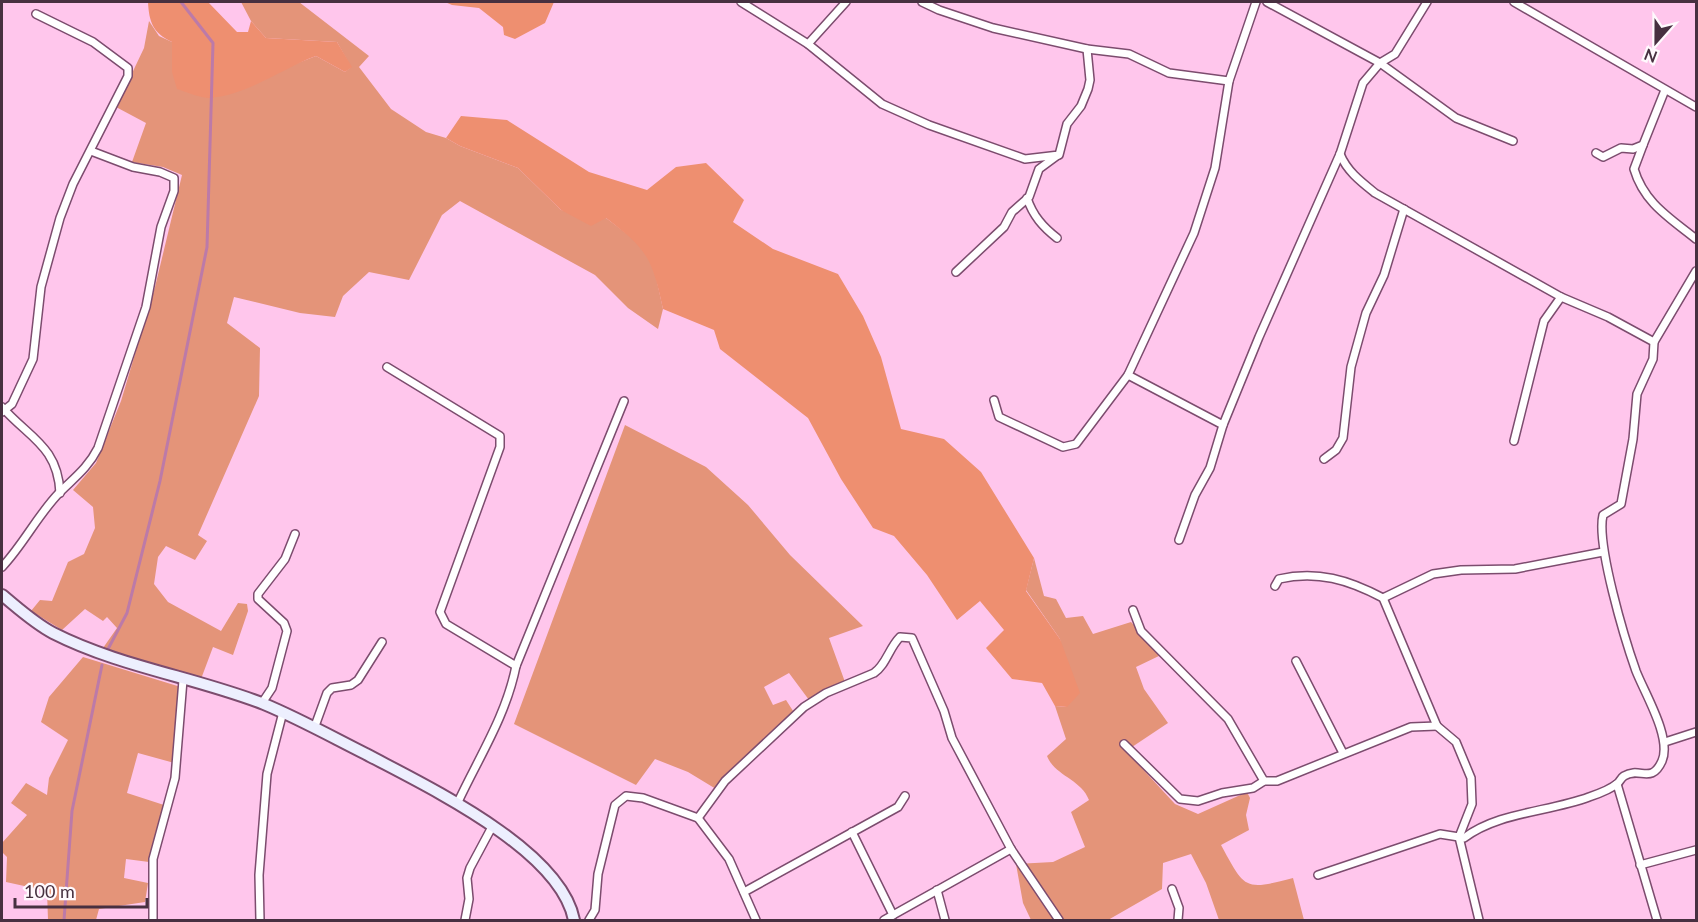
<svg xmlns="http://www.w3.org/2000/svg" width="1698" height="922" font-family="Lato,sans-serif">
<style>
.green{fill:#e49479}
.forest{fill:#ee8f70}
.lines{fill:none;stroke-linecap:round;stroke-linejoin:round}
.stream{stroke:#bc7aa8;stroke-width:3}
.street-casing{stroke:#7c4c6e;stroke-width:10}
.secondary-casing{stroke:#7c4c6e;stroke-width:14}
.street{stroke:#fff;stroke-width:7}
.secondary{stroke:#edeffe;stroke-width:10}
</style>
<rect width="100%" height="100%" fill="#ffc6ec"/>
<g class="green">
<path d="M241,2H299L369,56L359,67L391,109L426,132L446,138L460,146L518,168L561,210L606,218L639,243L654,268L663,309L658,329L628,308L595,275L460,201L442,215L409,280L369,272L343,296L335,317L300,313L234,297L227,323L260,348L259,396L198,535L207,541L195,560L166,546L158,557L154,584L168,602L221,631L238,603L247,604L248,611L233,655L213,647L201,679L103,648L117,628L107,617L103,621L85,609L62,630L31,611L40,600L52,601L68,562L84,554L95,528L93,507L73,490L96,463L121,401L155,287L182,175L163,167L132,162L146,123L116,107L144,48L149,21L159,36L172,42V72L264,80L285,68L316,56L345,72L351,67L337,42L266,38L251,21Z"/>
<path d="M625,425L706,467L748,505L790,555L863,626L829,638L845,682L812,704L789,673L764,687L773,705L786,700L795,714L716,789L688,772L655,759L636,785L514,724Z"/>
<path d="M1034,558L1044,596L1056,599L1066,618L1083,616L1093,634L1131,622L1161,655L1136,667L1144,689L1168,723L1126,751L1175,804L1198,814L1247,792L1250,798L1246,815L1249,830L1221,845C1245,889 1244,891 1293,878L1304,920H1219L1206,883L1191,854L1163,863L1162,889L1108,920H1031L1023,903L1016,864L1053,862L1085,847L1071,812L1089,800C1081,779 1055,776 1047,756L1066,739L1055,706L1067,707L1060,639L1026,590Z"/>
<path d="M83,657L184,688L178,764L138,753L127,793L164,805L149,862L126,859L124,878L148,883L145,902L99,909L96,920H48L47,891L6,882L7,857L2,852V843L27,815L11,803L26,783L47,795L49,778L68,740L41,722L49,697Z"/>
</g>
<g class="forest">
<path d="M148,2H208L237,32H248L251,21L266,38L337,42L352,67L345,72L316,56C281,69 248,95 210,98C200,98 187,92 177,89L172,72V42C153,33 149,22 148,2Z"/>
<path d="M445,2H554L545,23L515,39L504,35L503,27L479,8L452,5Z"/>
<path d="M461,116L507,120L589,172L647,190L676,167L706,163L744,200L733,222L773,249L838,274L863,316L881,357L901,429L944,439L981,472L1034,558L1026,591L1060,639L1080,693L1067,707L1055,706L1042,683L1012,679L986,648L1004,630L980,601L957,620L927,575L894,536L873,528L841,479L808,418L720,349L714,330L663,309C652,258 648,250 606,218L591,226L561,210L518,168L460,146L446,138Z"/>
</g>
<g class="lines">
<g class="stream">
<path d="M107,651L127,613L160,481L207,247L213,43L181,2"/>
<path d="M64,920L72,811L102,665"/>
</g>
<defs>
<g id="street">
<path d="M741,2L808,44L882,104L929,125L1025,159L1059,155L1067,124L1081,106L1088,89L1090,80L1087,49"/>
<path d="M922,2L939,10L993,28L1087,49L1129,54L1169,73L1229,81"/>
<path d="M1267,2L1380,63L1456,118L1513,141"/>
<path d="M1514,2L1696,107"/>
<path d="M808,44L846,2"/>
<path d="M1643,145L1634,169C1644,203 1670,218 1696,239"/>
<path d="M1596,153L1603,157L1621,148L1633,149L1643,145L1665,90"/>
<path d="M1340,154C1347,171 1360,181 1375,193L1561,297L1608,317L1654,342L1653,359L1637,394L1633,439L1621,504L1603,515C1596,544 1625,640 1636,671C1645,694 1672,738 1662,761C1651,785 1640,766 1624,776C1621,778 1620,781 1618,783C1611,789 1598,794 1589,797C1549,812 1498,812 1464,838L1459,837"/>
<path d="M1027,198C1033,216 1043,227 1057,238"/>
<path d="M956,272L1004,227L1012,212L1029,197L1039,169L1058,155"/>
<path d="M1654,342L1696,271"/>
<path d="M387,367L500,436V447L440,612L446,624L516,666"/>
<path d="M1128,375L1223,425"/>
<path d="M994,400L999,417L1063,447L1076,444L1128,375L1194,233L1215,168L1229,81L1256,2"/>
<path d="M2,407C28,437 58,446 60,493"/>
<path d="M2,412L12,404L33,359L41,287L60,218L73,184L128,76V68L93,42L36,14"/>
<path d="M1514,441L1544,321L1561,297"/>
<path d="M1324,459L1336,450L1343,438L1351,367L1366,313L1384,275L1404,209"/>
<path d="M1179,540L1195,495L1210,468L1223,425L1259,337L1340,154L1363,83L1380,63L1395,54L1427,2"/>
<path d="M2,567C23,545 37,516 59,493C74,478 88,468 98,448L146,307L161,227L174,191V178L160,172L133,167L91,151"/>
<path d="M1275,586L1279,579C1317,570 1349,580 1383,598L1437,726L1456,742L1471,778L1472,804L1459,837L1479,920"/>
<path d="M1383,598L1433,574L1461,570L1515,569L1603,552"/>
<path d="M1133,610L1141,631L1228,719L1264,781"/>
<path d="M1296,661L1343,753"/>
<path d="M262,703L272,688L287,631L284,623L258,599V594L285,559L295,534"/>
<path d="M315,726L327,693L332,688L351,685L358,680L382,642"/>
<path d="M1665,742L1696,732"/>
<path d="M1124,744L1180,799L1198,801L1222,793L1253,788L1264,781H1277L1411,727L1437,726"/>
<path d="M1617,784L1657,920"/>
<path d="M458,802C479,757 506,716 516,666L624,401"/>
<path d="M698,818L725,781L804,707L826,693L874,673C886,665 889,648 900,637L912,638L944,711L952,738L1011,849L1059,920"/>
<path d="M852,832L893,915"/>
<path d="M1640,865L1696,850"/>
<path d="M1318,875L1440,834L1459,837"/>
<path d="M1172,889L1179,908L1178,920"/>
<path d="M937,890L945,920"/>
<path d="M744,892L898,807L905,796"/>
<path d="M153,920V859L175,778L183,680"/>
<path d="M260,920L259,875L267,774L283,712"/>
<path d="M465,920L469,899L467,878L470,868L493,825"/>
<path d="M589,920L595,910L598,874L615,805L626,796L643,798L698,818L729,859L756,920"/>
<path d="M884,920L1011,849"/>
</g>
<path id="secondary" d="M2,595C18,608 34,623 53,633C120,667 195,677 264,704C300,719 332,737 366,754C426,786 560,849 574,920"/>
</defs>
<use href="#street" class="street-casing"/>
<use href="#secondary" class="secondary-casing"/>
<use href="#street" class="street"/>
<use href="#secondary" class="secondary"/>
</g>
<rect width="1698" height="922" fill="none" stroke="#473040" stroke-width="6"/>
<g transform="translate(1656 42) rotate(201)" stroke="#fff9fd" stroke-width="4.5" paint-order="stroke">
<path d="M0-4.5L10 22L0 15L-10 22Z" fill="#473040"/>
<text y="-9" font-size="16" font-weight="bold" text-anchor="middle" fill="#473040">N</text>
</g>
<path d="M15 898v9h132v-9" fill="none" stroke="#473040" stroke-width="3"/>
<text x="24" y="898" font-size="18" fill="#473040" stroke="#fff9fd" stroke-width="4.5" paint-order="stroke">100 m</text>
</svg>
